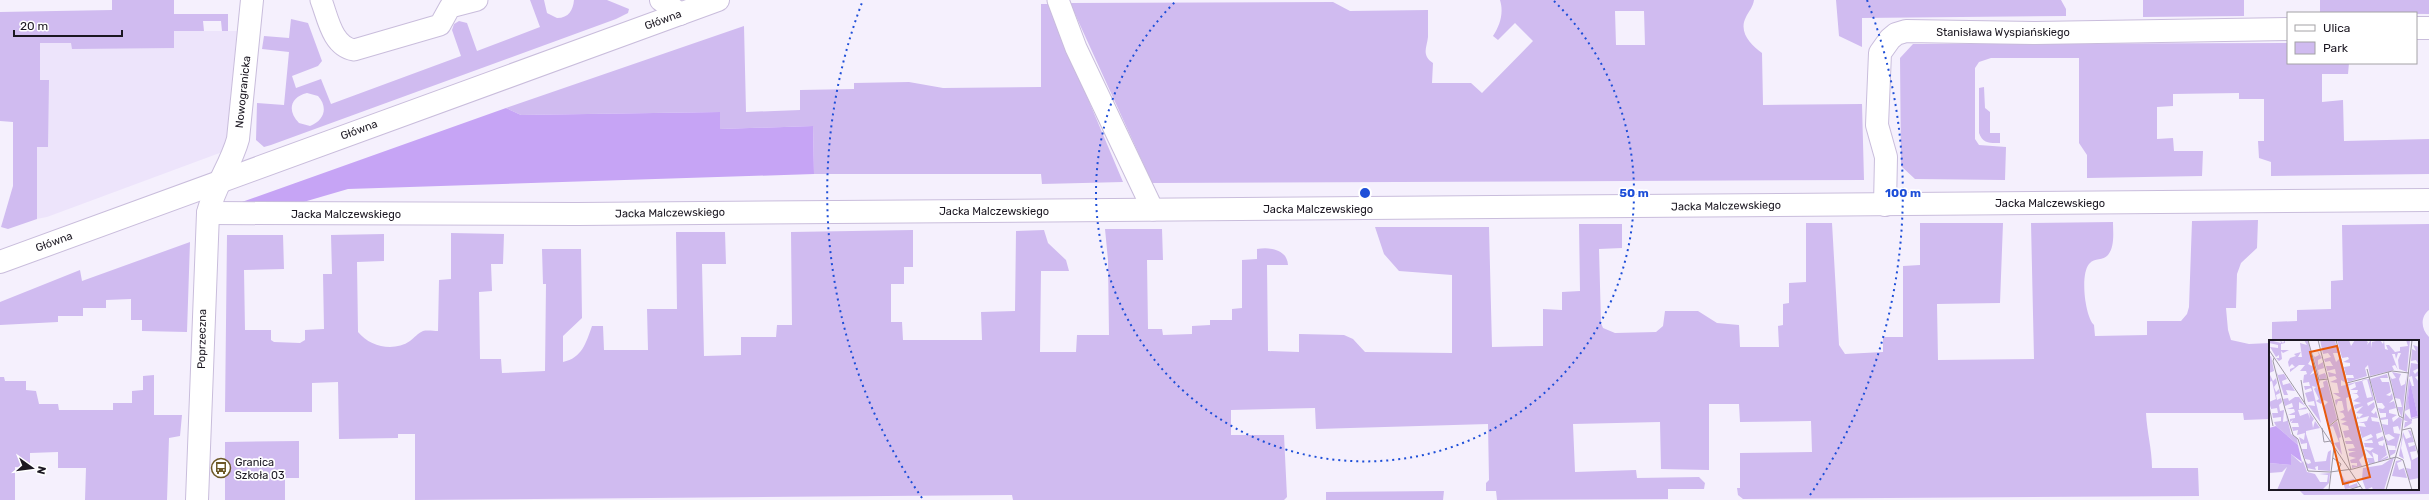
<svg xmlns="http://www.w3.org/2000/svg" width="2429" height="500" font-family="Rubik,sans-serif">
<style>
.built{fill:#ede4fb}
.green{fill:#d0bbf0;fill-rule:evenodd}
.forest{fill:#c6a4f5}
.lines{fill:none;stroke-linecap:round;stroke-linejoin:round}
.service-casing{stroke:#c9bddc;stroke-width:23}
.minor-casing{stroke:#c9bddc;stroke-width:24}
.service{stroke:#fff;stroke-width:21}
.minor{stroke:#fff;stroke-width:22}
.ring{fill:none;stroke:#1d4ed8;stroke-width:2;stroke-dasharray:2 4}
.labels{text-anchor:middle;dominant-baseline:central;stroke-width:3.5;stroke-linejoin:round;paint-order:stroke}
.street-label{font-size:11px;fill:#1b1721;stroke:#fff}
.poi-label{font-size:11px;fill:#1b1721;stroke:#fff;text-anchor:start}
.inset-road{fill:none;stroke:#9e99a5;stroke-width:1}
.view{fill:#e8590c;fill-opacity:0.15;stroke:#e8590c;stroke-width:2}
.inset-edge{fill:none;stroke:#1b1721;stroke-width:2}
.centre{fill:#1d4ed8;stroke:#fff;stroke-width:2}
.ring-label{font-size:12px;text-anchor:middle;font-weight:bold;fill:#1d4ed8;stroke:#fff;stroke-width:3.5;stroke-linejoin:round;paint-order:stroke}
</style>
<rect width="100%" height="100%" fill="#f5f0fd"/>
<path class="built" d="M32,31H237L225,151L47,217L31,220Z"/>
<g class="green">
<path d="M112,0H174V14H228V31H222L221,21H203L204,31H174V48L72,49L71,43H40V80H49L48,147H37V219L8,229L1,227L13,186V122L0,121V12L112,10Z"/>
<path d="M530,0H544L547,13L557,18C569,18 573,10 574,0H607L629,9L628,13L616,19L271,145L264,147L256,140L257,103L284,105L289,52L262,49L264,36L289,38L291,19L308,23L322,61L318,66L292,76L296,88L321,79L331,104L461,56L452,30L454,24L459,21L467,23L477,51L540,27ZM307,93L318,96C328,107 325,120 310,126L299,123C287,111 290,97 307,93Z"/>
<path d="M1500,0H1754C1753,7 1749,11 1746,17C1738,32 1751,45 1762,53L1763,105L1862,104L1864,180L1152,183L1070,3L1333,2L1350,11L1428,10C1428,19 1428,28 1428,37C1427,47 1421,55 1433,63L1432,83H1471L1482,93L1533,41L1515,23L1498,40L1493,36C1500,25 1504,13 1500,0ZM1615,11H1644L1645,45H1616Z"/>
<path d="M1836,0H2061L2066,9V16L1862,18V47L1839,36Z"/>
<path d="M2143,0H2244V16L2143,17Z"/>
<path d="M2320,0H2429V14L2320,13Z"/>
<path d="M1041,4H1048L1123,182L1042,184L1041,174H814L813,126L720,129L719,112L521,115L506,108L744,26L746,112L800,110V90L854,89V83L909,82L943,88L1041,87Z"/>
<path d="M2288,43V63H2349L2348,74H2322V102L2343,100L2344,141L2429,139V174L2271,176V162L2259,158L2258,141H2264V99H2239V93L2173,94V106L2157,107V139L2173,138L2174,151H2203L2202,176L2087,178V155L2079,143V58H1991L1979,62L1975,68V139L1979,145L2006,147L2005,180L1915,179L1901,166L1900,58L1913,44Z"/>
<path d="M1984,87L1985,108L1990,112V133H2000V143C1990,143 1983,144 1979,133V88Z"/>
<path d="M2258,220L2257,248L2241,263L2237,274L2236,308H2226L2228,330L2231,340L2249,344L2270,343V419L2244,420L2243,413H2146C2147,433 2152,449 2152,468H2198L2199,496L1743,499L1738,495L1737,488H1740V453L1812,452L1811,421L1740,422L1739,404H1709V470L1661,469L1660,422L1573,424L1575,472L1636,470L1637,478L1699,477L1705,483L1704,489H1668V499L1497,500L1496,491H1486V483L1489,480L1488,424L1316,429L1315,408L1231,410V435H1284L1287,497L1284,500H1013L1012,495L415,500V434H398V438L339,439L338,382L312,383V412H225L227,235H283L284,269L244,270L245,330H271V340L274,342L300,343L305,340V330L324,329L323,274H332L331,235L384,234V261L357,262L358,332C370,347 394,352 410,341C414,338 418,333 423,331C427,330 434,331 438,331L439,280L451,279V233L504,234L503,264H491L492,291L479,292L480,359H501L502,373L545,371L546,284H543L542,249H581L582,318L563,336V362C582,358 586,343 592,326H603L604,350H648L647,309H677L676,232H725L726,264H702L704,356L741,355V337H776L777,325H792L791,232L913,230V267H904V284H891V322H902L903,340H982L981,312L1015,311L1016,231L1044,230L1048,243L1066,260L1069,271H1041L1040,352H1076L1077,335H1109L1108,260L1105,229H1162L1163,260H1147L1148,329H1162L1163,335L1192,334V326L1210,325V320H1232V309L1242,308V260L1257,259V249C1270,247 1287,249 1288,265H1267L1268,351L1299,352V334L1344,335L1353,339L1365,352L1452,353V275L1399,271L1384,254L1375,227H1489L1492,347L1543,346V309L1562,310V292L1580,291L1579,224H1622V248L1599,249L1601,323L1603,328L1615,333L1656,332L1663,326L1665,311H1698L1717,323L1739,325L1740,347H1779L1778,326L1783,325V304L1789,303V283L1806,282V223H1832L1839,345L1845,354L1883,352V337H1903V266L1920,265V223H2003L2000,303L1937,304L1938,360L2034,359L2031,223L2113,222C2113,231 2115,247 2108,255C2103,261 2095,257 2089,264C2080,275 2085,316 2094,325L2095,336L2147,335V321H2181L2187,314L2189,307L2192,221Z"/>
<path d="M2429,224V310C2420,317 2421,329 2429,337V494L2304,495L2298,489H2418V341H2272V322L2297,321V310L2331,309V281L2343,280L2342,225Z"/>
<path d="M190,242L187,332L142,331V320H131V299L106,300V308H83V316H58V322L0,325V302L80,270L82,281Z"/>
<path d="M154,375V415H182L180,436L169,438L167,500H85L86,468H58V452L30,453V468L15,467V500H0V377H4L5,381H26V390L36,391L39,404H58L59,410H113V403H132V391L143,390V376Z"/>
<path d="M299,441V478H285V500H225V442Z"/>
<path d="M1444,491L1443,500H1326V492Z"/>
</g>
<path class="forest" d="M506,108L521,115L720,112V129L813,126L814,174L348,189L300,203H239Z"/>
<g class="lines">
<defs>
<g id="service">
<path d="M321,0C328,18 332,46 354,50L440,25L450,7L477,0"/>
<path d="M1058,0L1076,48L1153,210"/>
</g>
<g id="minor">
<path d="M661,0L680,14"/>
<path d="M2416,28H2429"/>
<path d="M1885,205L1886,157L1877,125L1880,53L1890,39L1896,34L1906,31L2035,33L2288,29"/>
<path d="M208,213L577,214L2429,200"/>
<path d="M0,262L718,0"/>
<path d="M197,500L208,213C214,187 231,165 238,139L252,0"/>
</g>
</defs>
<use href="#service" class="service-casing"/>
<use href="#minor" class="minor-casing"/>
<use href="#service" class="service"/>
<use href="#minor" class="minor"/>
</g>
<g class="ring">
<path d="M1554 1A269 269 0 1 1 1176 1"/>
<path d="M922 498A538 538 0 0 1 863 0M1867 0A538 538 0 0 1 1808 498"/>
</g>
<defs>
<symbol id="bus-ring" viewBox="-11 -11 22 22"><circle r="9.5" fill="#fff" stroke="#6d5928" stroke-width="1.5"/><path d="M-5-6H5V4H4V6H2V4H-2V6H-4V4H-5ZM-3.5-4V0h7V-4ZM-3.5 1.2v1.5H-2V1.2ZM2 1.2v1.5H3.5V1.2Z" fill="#6d5928"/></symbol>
</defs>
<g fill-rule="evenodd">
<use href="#bus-ring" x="210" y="457" width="22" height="22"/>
</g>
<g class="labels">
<g class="street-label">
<text transform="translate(663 20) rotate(-20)">Główna</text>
<text x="2003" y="32">Stanisława Wyspiańskiego</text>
<text transform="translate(243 92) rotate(-84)">Nowogranicka</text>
<text transform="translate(359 130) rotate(-20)">Główna</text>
<text x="2050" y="203">Jacka Malczewskiego</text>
<text transform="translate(1726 206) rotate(-1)">Jacka Malczewskiego</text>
<text x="1318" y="209">Jacka Malczewskiego</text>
<text x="994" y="211">Jacka Malczewskiego</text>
<text transform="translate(670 213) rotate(-1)">Jacka Malczewskiego</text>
<text x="346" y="214">Jacka Malczewskiego</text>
<text transform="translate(54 242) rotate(-20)">Główna</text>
<text transform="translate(202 339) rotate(-89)">Poprzeczna</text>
</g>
<g class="poi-label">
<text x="235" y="462">Granica<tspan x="235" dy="13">Szkoła 03</tspan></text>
</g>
</g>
<g transform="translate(2269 340)">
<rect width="150" height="150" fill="#f5f0fd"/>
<path d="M0,0L12,3L11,0L14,3L16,0V3L12,4V10H20L14,13L12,11L13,19L10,21L7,18H10V15L7,17L1,7L9,8V5L0,3ZM35,0H39L43,18L39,24L43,26L44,22L46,28L41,35L47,32L51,42L48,45L49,49L55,47L54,42L58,40L68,79L59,86L55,66L59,62L55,60L52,64L47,61L50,59L45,49L47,47L43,46L52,83L39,65L46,66L45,61L39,62L36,53L43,51L42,48L36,50L35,46H41L40,42L34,43L35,35L38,34L37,31H31L36,25H30L21,32V29L26,27L23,24L20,27L19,22L21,18L27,16L25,14L32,12L29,17H33L31,3L38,5ZM51,0H66L69,13H64L67,22L71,18L77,43L72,40V46L77,45L80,57L77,58L78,67L79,72L83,67L95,115L90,120L93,126L83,128V125L88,126V123H82L81,120L87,118L80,116V113L87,111H80L79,109L86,108L84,104H77L76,101H83L80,97L76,98L74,91L80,90L79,86L72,84L78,81L71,80L76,77L74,73L70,72L75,70L73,61H69L67,66L66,60L72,58L64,53H70L68,43L61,42L68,39L66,36L60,37L59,32L67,34L66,29L58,31L57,26H64L61,21L56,22L55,19L62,17L59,13L54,14ZM68,0H80L82,6L86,0H96L99,2L98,5L102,0V8L103,2L111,0L114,4L115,0L116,9L119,10L117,5H120L126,12L131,11V7L139,6L137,0H141L138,32L130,29L129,20L132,13H129L127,19L126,14H123L129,30L126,25L123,26L125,30L101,36L99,25L96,28L98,36L79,42L78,38H85L84,35H77L75,27L81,26V23L74,22L80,19L79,17L73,18ZM144,5L150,7V28L144,31L146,34L150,30V40L149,36L146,37L150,42V82L149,78L143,79V82L141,80L143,83L135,88L136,82H139L135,80L136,73L141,79L149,76L141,43L139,58L142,68L136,71L140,38L143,46H145L143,36L140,37L142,23L149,24L147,20L142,21L143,9L147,11ZM48,10L53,18L49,20V25L54,22L55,28L49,30L50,35L56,33L58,38L51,40L44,15L46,17L50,15ZM2,16L5,31L0,33L4,41L7,38L8,43L5,47L7,52L10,49L11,53L7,55L8,60L12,58L13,62L10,65L11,71L15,70L14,82L18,81L17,73L22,94L28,98L29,105L7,86L5,82L12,81V77L4,78L3,73H9L8,68L2,69L0,62L7,59L3,41L0,42V17ZM7,31L9,35L15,34L18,39L13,41L14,45L21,43L26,51L17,50L19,55H15ZM123,32L132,34L130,39L132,46L136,44L138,34L133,78L128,67H133L131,59L126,58L121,36L123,39L127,38ZM118,34L119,38H111L113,42H120L122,52L117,55L121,56L123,53L124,59L120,63L125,61L127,68L120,70V73L128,75L123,78L124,82L130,77L133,79L131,91L129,86L124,87L125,93L131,94L126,113L121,116L120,110H127L126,106L118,105L116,97L119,101L126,98L120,94L116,95L113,84L119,85V79L112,80L111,78L117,77V73H111L109,68L114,69L116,67L113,63H108L101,39ZM100,39L105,60L98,63L99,66L105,62L106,67L102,72L105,74L107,71L109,78L102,77L103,81L110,82L113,92L107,94L108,99L114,96L115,100L109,102L110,105L114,106L115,102L118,115L111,120L119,116V118L109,122V115L103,112L106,123L100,124L98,118H104L96,109L101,111L105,108L96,107L95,103H104L103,100L95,101L104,97L102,94L93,98L90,86L97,87L95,83H89L98,81L100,76L88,79V76L90,78L94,74L87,73L94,66L86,69L85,65L92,63L84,61L90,57L88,54H83L88,53L89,50H81L87,47L86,43L79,46V44ZM98,39L103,57L98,58L93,40ZM26,57H30L36,66L30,62V69L37,67L38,69L29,70L31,76L39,73L41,79L40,72L45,79L43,82L44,88L46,81L51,88L37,91V94L46,122L57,121L59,112L62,110L61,131L49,130V126L46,127L47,130L38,128L36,121L39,124L42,123L41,120L36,119L33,109H38V103L32,104L30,97L35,100L36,93L28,95L29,90L24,91L23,87H30L29,83H22L24,80L21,82V79L26,78V75H19L26,72L25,69H18L24,67L23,63L16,66L14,59L19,58L20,61ZM68,81L72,97L70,98L73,115L65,103L70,102L64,86L60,87ZM139,90L142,91L145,102L139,103L140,107L146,105L147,111L141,112L143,120L149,117L150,122V138L140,140L137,128L142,129V122L134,96L132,108L135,119L130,116L134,92L137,99L142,97ZM22,114L32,123L34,121L38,132L46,134L51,142H58L59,135L50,134L61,133L60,143L53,150H8L18,127L13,132L0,133V123L22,125ZM125,117L115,150H104L103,147L97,150L93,139L94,128L113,125ZM132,120L133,121L128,123L130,130L135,128L138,138L123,136L127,121ZM71,131L76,141L85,139L86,141H80V146L88,143L89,147L76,149Z" fill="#d0bbf0" fill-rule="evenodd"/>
<path d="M141,42L149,76L142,78L139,58ZM7,86L29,105L33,122L22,114V125L0,123V88Z" fill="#c6a4f5"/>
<path class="inset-road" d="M39,0L50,40L59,39M49,0L82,130M67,0L99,126M0,10L94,150M5,18L4,21L16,69L24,95L29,99L39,131L61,132L84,129L127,117M98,29L121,118M119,32L130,76L134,78M32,40L36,64M78,43L123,31L140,33M0,66L4,86M59,87L69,79M53,88L55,102L62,101M133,90L142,88L150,117M127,117L134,120L143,150M64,118L72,124L69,130M60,150L65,107M79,150L92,146M117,150L132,98L143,0"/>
<path class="view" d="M68,6L101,137L74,144L41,12Z"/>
<rect width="150" height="150" class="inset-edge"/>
</g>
<circle cx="1365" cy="193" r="6" class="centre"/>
<g class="ring-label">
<text x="1634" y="197">50 m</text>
<text x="1903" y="197">100 m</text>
</g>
<rect x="2287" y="12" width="130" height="52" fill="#ffffff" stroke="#a4a2a6"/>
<rect x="2295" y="25" width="20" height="6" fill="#ffffff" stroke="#a4a2a6"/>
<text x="2323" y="32" font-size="12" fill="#1b1721">Ulica</text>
<rect x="2295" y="42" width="20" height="12" fill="#d0bbf0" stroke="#a4a2a6"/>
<text x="2323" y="52" font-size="12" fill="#1b1721">Park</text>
<g transform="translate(32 468) rotate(104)" stroke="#ffffff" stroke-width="3" paint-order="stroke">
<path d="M0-3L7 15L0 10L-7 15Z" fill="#1b1721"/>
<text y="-6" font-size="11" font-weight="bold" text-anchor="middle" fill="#1b1721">N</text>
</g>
<path d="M14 30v6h108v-6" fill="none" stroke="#1b1721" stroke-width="2"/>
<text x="20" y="30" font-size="12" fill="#1b1721" stroke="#ffffff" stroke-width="3" paint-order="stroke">20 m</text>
</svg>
